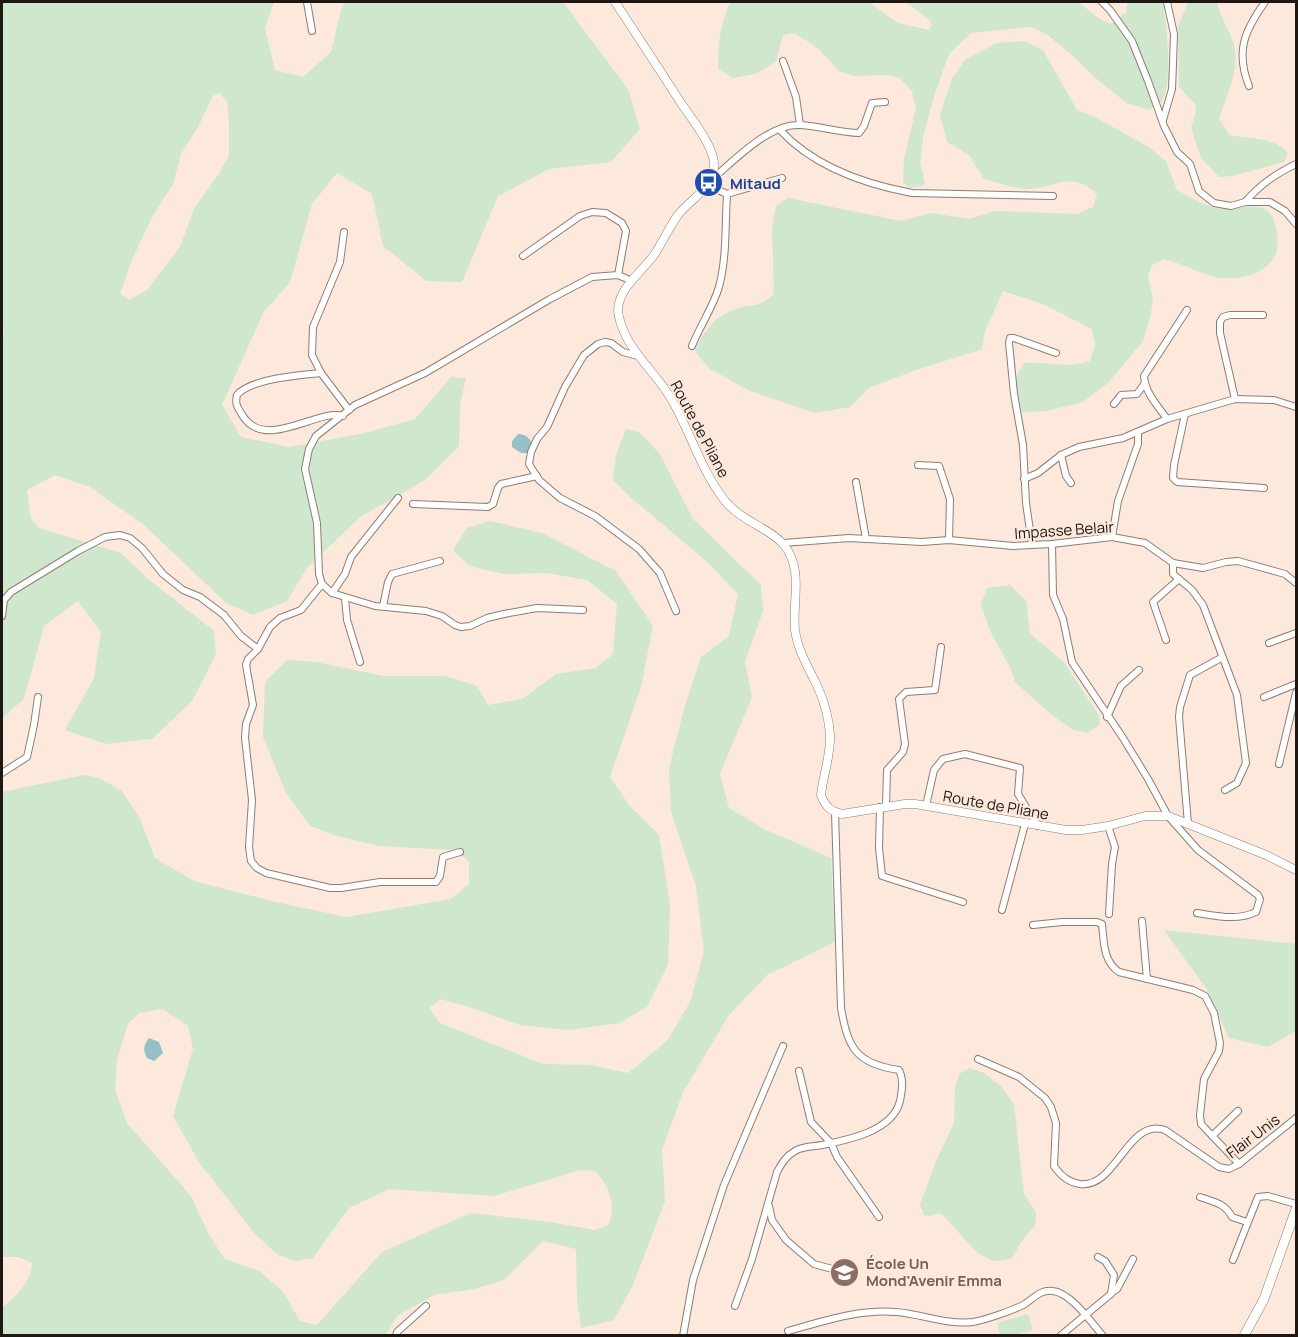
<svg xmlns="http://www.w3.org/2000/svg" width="1298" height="1337" font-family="Manrope,sans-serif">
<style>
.green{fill:#cee7cd;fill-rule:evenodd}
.water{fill:#96bfc7}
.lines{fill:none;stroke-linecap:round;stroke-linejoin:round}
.minor-casing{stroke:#8e7d72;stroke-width:8}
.tertiary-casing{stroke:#8e7d72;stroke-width:9}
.primary-casing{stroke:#8e7d72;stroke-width:10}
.minor{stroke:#fff;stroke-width:6}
.tertiary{stroke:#fff;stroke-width:8}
.primary{stroke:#fff;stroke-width:9}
.labels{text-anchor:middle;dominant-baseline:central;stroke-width:4.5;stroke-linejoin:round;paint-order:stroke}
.transit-label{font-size:15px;font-weight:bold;fill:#164399;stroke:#fce9dc;text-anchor:start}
.street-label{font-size:15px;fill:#1e1713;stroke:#fce9dc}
.education-label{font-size:15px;font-weight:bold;fill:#785e54;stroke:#fce9dc;text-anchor:start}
</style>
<rect width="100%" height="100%" fill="#fce9dc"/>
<g class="green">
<path d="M2,2H274L265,28L275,70L303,77L331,52L342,6L346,2H563L628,89L640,129L611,162L549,169L498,196L462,282L426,281L383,246L372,194L337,173L312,204L290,282L263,313L222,405L241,437L289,447L365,433L415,419L451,377L466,378L460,404L459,446L425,480L360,517L307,568L287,601L253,615L226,603L144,525L90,487L55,475L27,490L31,519L39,528L121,553L146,577L214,631L216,654L192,701L152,739L106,744L65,730L94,678L101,632L78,601L44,626L24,699L2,718V344L4,331L2,328ZM219,93L227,101L229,124V156L218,175L194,209L180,247L147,290L129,300L120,294L131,262L151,219L173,184L181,154L198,127L213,96Z"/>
<path d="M730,2H869L898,23L929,30L932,25L928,18L905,2H1078L1100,19L1111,24L1126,12L1128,2H1163C1166,23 1174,85 1161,102C1158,105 1152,107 1149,110L1127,103L1100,82L1072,55L1046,34L1031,27L971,33L949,54L934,96L923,138L920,163L925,183L922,186L909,188L903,182L904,159L916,108L912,92L900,78L886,75L854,76L839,71L820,50L795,33L783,35L776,62L755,74L733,78L718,69C718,45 720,24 730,2Z"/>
<path d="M1188,3L1217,2C1220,17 1230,30 1234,45C1240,69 1227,96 1219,118L1229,135C1247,139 1278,137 1288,154L1284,162L1232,176L1219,177L1201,158L1191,128L1196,111L1195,104L1179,87L1178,26Z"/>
<path d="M1024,41L1043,50L1077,110L1091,115L1147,146L1166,161L1177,190C1191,197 1209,209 1224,209C1235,209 1261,203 1268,211C1276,219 1279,238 1277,250C1271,274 1237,282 1215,277C1198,273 1182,263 1164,259L1152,265L1148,276L1153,300L1150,318L1143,341L1109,382L1083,402L1047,411L1022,412C1015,390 1010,384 1024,363C1046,361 1069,369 1090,361L1095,345L1092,329L1043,304L1003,291L985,331L982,349L913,371L869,388L850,407L815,413L750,391L710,369L695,352C702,333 716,315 736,309C756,302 755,311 774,294L772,229L776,206L788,198L901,221L931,213L969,219L995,211L1077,214L1093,207L1097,194C1070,170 1059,187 1030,189C1018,190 996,182 984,179L969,155L947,142L940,114L952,78L965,60L996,43Z"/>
<path d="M626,429L639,432L660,454L693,519L761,585L763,611L745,662L752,697L720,774L729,808L764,829L831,858L835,942L767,975L729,1015L683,1092L662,1150L665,1201L633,1285L614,1320L581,1328L577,1299L576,1249L543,1241L504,1280L474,1289L434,1295L397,1316L386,1335H2V1308C16,1295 31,1283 32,1263L18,1257H2V792L84,775L101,779L122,791L140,819L155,858L194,881L276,902L346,917L451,899L469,884V861L453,850L379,846L337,836L310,826L285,791L263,737L265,682L287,660L316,662L384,676H445L477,686L488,705L522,699L556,674L596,668L613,654L617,604L587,580L547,573L504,574L469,566L453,550L467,528L490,521L542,533L616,571L653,626L641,687L610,777L629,805L659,835L670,905L668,965L647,1007L619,1023L569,1030L520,1025L466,1006L440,999L429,1008L440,1023L543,1064L590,1065L628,1073L667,1041L690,1002L704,951L696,886L671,812L669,768L685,705L701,657L729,636L738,594L705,560L629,496L613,480L616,455ZM163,1009L188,1026L193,1049L173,1116L199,1162L255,1234L278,1255L296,1261L313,1258L349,1208L389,1189L494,1196L580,1170L596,1171C610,1190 616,1202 609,1225L595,1230L551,1222L471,1213L382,1252L317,1325L300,1321L283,1292L259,1271L225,1259L209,1235L191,1196L127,1123L115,1090L117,1060L128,1024L139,1013Z"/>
<path d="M1010,585L1026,601L1030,634L1063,661L1099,715L1100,724L1088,733L1073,730L1053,716L1015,682L1011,669L990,631L981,604L987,588Z"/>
<path d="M1164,930L1296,944V1031L1268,1047L1229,1038L1206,988Z"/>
<path d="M969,1068L982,1072L1001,1086L1014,1104L1024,1194L1036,1212L1035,1226L1024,1238L1011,1259L993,1261L976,1252L943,1215L938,1213L931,1216L924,1215L920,1205L936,1161L954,1123L955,1087L959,1074Z"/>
<path d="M1028,1314L1033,1330L1013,1335H1000L997,1323Z"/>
</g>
<g class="water">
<path d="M518,434C526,434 530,438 533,446L529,453H521L512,447V441Z"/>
<path d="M149,1038L159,1042L163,1053L154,1061L147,1058C143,1050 143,1046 149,1038Z"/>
</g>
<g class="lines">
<defs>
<g id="minor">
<path d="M307,2L312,31"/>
<path d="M1102,2L1110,10L1132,41L1148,81L1164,126L1177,152L1190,164L1199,191L1214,203L1231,206L1245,202H1270L1285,211L1296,224"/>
<path d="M783,61L796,97L800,125"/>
<path d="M1249,86C1235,51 1245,30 1265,2"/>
<path d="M1163,120L1172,89L1173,64L1174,34L1167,2"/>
<path d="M780,130C813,166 864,184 912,193L1053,196"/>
<path d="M711,180C733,162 767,125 798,125C818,125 838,133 859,133L864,126L872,103L885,102"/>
<path d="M707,185L727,194L782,178"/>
<path d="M1245,202C1261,184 1274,175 1296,164"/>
<path d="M344,232L340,262L313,327L312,355L321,373L349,410"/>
<path d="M523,256L580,216L592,212L606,213L622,223L626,231L618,275"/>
<path d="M692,346C700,326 713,307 719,287C727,257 725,225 727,194"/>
<path d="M638,356L623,352L611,343L605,342L598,344L584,355L565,387L547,427L537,439L531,452L529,464L539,480L560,498L595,516L639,549L660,573L676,611"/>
<path d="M321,373C299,375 250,379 237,395C235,403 237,407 241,413C263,454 317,408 343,416"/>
<path d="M1235,399L1220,333V322L1223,317L1230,315H1263"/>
<path d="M1114,404L1121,395L1137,394L1145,383"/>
<path d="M1185,414L1174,465L1173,478L1177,482L1264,488"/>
<path d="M1167,419C1158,406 1145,393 1144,376L1187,310"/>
<path d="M1061,455L1066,476L1071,483"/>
<path d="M918,465L939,466L950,499L949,540"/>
<path d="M1024,479L1038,473L1061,455L1079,447L1123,438L1167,419L1235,399L1274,400L1296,407"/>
<path d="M856,482L866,539"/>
<path d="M413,504L488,507L493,504L498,488L501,484L537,476"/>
<path d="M1112,537L1118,501L1138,444V432"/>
<path d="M783,543L849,538L922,542L949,540L1013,546L1052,544L1112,537L1145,543L1173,563L1203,568L1226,562L1238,561L1285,574L1296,583"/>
<path d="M1032,544L1026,503L1023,445L1014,394L1009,343L1010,338H1014L1056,353"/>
<path d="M1052,544L1053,595L1063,619L1072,662L1123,738L1148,779L1168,816L1198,850L1258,895L1260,899L1256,912C1237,921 1217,916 1197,913"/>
<path d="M1173,563V574L1192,590L1203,605L1237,695L1246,763L1237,783L1225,790"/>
<path d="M322,584L301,610L280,618L270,627L258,649L248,659L246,665L253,705L246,724L245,738L252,800L249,847L251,861L257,868L266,873L330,888H341L380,882H436L440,876L443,857L460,852"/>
<path d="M332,593L345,574L351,557L398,498"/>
<path d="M345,598L347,620L360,662"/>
<path d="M383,606L388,582L392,574L440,561"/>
<path d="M583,610L537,608L504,614L487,618L470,626L461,627L455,625L442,616L426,611L375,606L332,593L322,584L319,574L317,523L305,469L309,449L316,436L355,405L425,373L550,299L592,277L618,275L632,281"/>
<path d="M2,616L4,600L11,592L78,551L105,537L120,535L130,538L142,548L163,574L183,590L200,597L224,615L241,636L258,649"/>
<path d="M1166,640L1153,602L1179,579"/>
<path d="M1269,643L1296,633"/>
<path d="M1264,697L1296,684"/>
<path d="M1107,717L1121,686L1139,670"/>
<path d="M1279,764L1296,693"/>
<path d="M2,773L27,757L34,725L38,697"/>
<path d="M886,806L887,770L903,752L905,744L899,699L906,692L935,690L941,647"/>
<path d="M926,806L934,770L943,759L965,754L1020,768L1018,794L1038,826"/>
<path d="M880,807L879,848L882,876L963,902"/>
<path d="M1188,824L1179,717L1180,707L1190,675L1221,658"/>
<path d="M1108,826L1115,847L1112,864L1109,914"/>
<path d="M1002,910L1025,824"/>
<path d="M1142,921L1147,979"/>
<path d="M1033,925L1062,922H1097L1102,924C1104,942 1103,961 1119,972L1193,990L1205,996L1214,1013L1220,1043L1219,1051L1204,1079L1200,1115L1201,1124L1239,1164"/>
<path d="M978,1059L1019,1077L1045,1098L1051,1107L1056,1123L1054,1166C1061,1176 1068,1182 1080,1184C1116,1189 1128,1117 1165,1130L1219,1167L1229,1169L1239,1164L1296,1118"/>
<path d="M799,1071L811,1122L831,1143L837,1157L879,1217"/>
<path d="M1212,1136L1238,1111"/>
<path d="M1200,1197C1214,1202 1225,1203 1232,1217L1247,1222"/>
<path d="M769,1206L772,1220L786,1240L814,1264L847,1273"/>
<path d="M1233,1260L1258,1197L1268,1196L1296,1204"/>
<path d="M1111,1293L1117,1289L1133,1259"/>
<path d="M735,1306L752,1259L777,1172C782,1163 786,1156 795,1151C803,1146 813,1147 822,1145C848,1140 893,1131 900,1101C902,1090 904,1080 899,1070C856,1064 848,1048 841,1008L835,812"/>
<path d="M788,1331C824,1321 859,1309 896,1312C922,1314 946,1325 973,1322C985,1320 1014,1310 1025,1304C1034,1298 1041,1289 1053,1291C1071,1293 1091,1322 1103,1336"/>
<path d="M396,1336L397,1332L426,1306"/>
<path d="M683,1336L693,1280L724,1185L783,1046"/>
<path d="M1060,1336L1111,1294L1114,1275L1105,1261L1098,1257"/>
</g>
<path id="tertiary" d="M615,2C637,35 659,69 681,103C691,118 713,145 714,163C716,187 690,199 678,215C669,227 663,242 654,255C641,273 613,292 619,317C627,352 657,372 673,402C691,434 702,472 725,501C741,521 770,528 784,545C804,570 792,601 795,630C798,652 810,670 819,690C825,704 829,720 830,735C831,755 823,775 821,795C825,806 830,811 842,814L905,804H915L1066,830H1082L1108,826L1145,816H1168L1266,855L1296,870"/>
<path id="primary" d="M1244,1336L1264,1299L1296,1209"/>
</defs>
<use href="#minor" class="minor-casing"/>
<use href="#tertiary" class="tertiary-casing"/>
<use href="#primary" class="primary-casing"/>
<use href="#minor" class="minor"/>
<use href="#tertiary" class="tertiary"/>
<use href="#primary" class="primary"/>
</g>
<defs>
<symbol id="bus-disc" viewBox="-11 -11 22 22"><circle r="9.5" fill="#1a4fb4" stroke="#fce9dc"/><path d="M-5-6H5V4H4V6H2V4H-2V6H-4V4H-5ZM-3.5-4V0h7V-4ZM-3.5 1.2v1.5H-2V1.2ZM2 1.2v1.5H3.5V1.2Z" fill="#fff"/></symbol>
<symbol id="school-disc" viewBox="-11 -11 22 22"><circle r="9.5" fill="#8d6e63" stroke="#fce9dc"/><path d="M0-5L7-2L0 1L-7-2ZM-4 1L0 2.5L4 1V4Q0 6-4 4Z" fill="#fff"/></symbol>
</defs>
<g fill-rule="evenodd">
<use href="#bus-disc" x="692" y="166" width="33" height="33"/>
<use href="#school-disc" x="828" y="1256" width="33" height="33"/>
</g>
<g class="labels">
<g class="transit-label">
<text x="730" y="183">Mitaud</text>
</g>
<g class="street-label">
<text transform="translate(700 429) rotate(62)">Route de Pliane</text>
<text transform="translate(1064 530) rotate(-4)">Impasse Belair</text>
<text transform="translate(996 805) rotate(10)">Route de Pliane</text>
<text transform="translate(1253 1136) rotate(-37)">Flair Unis</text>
</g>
<g class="education-label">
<text x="866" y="1263">École Un<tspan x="866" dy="17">Mond'Avenir Emma</tspan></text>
</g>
</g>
<rect width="1298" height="1337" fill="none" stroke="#1e1713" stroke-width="6"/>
</svg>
